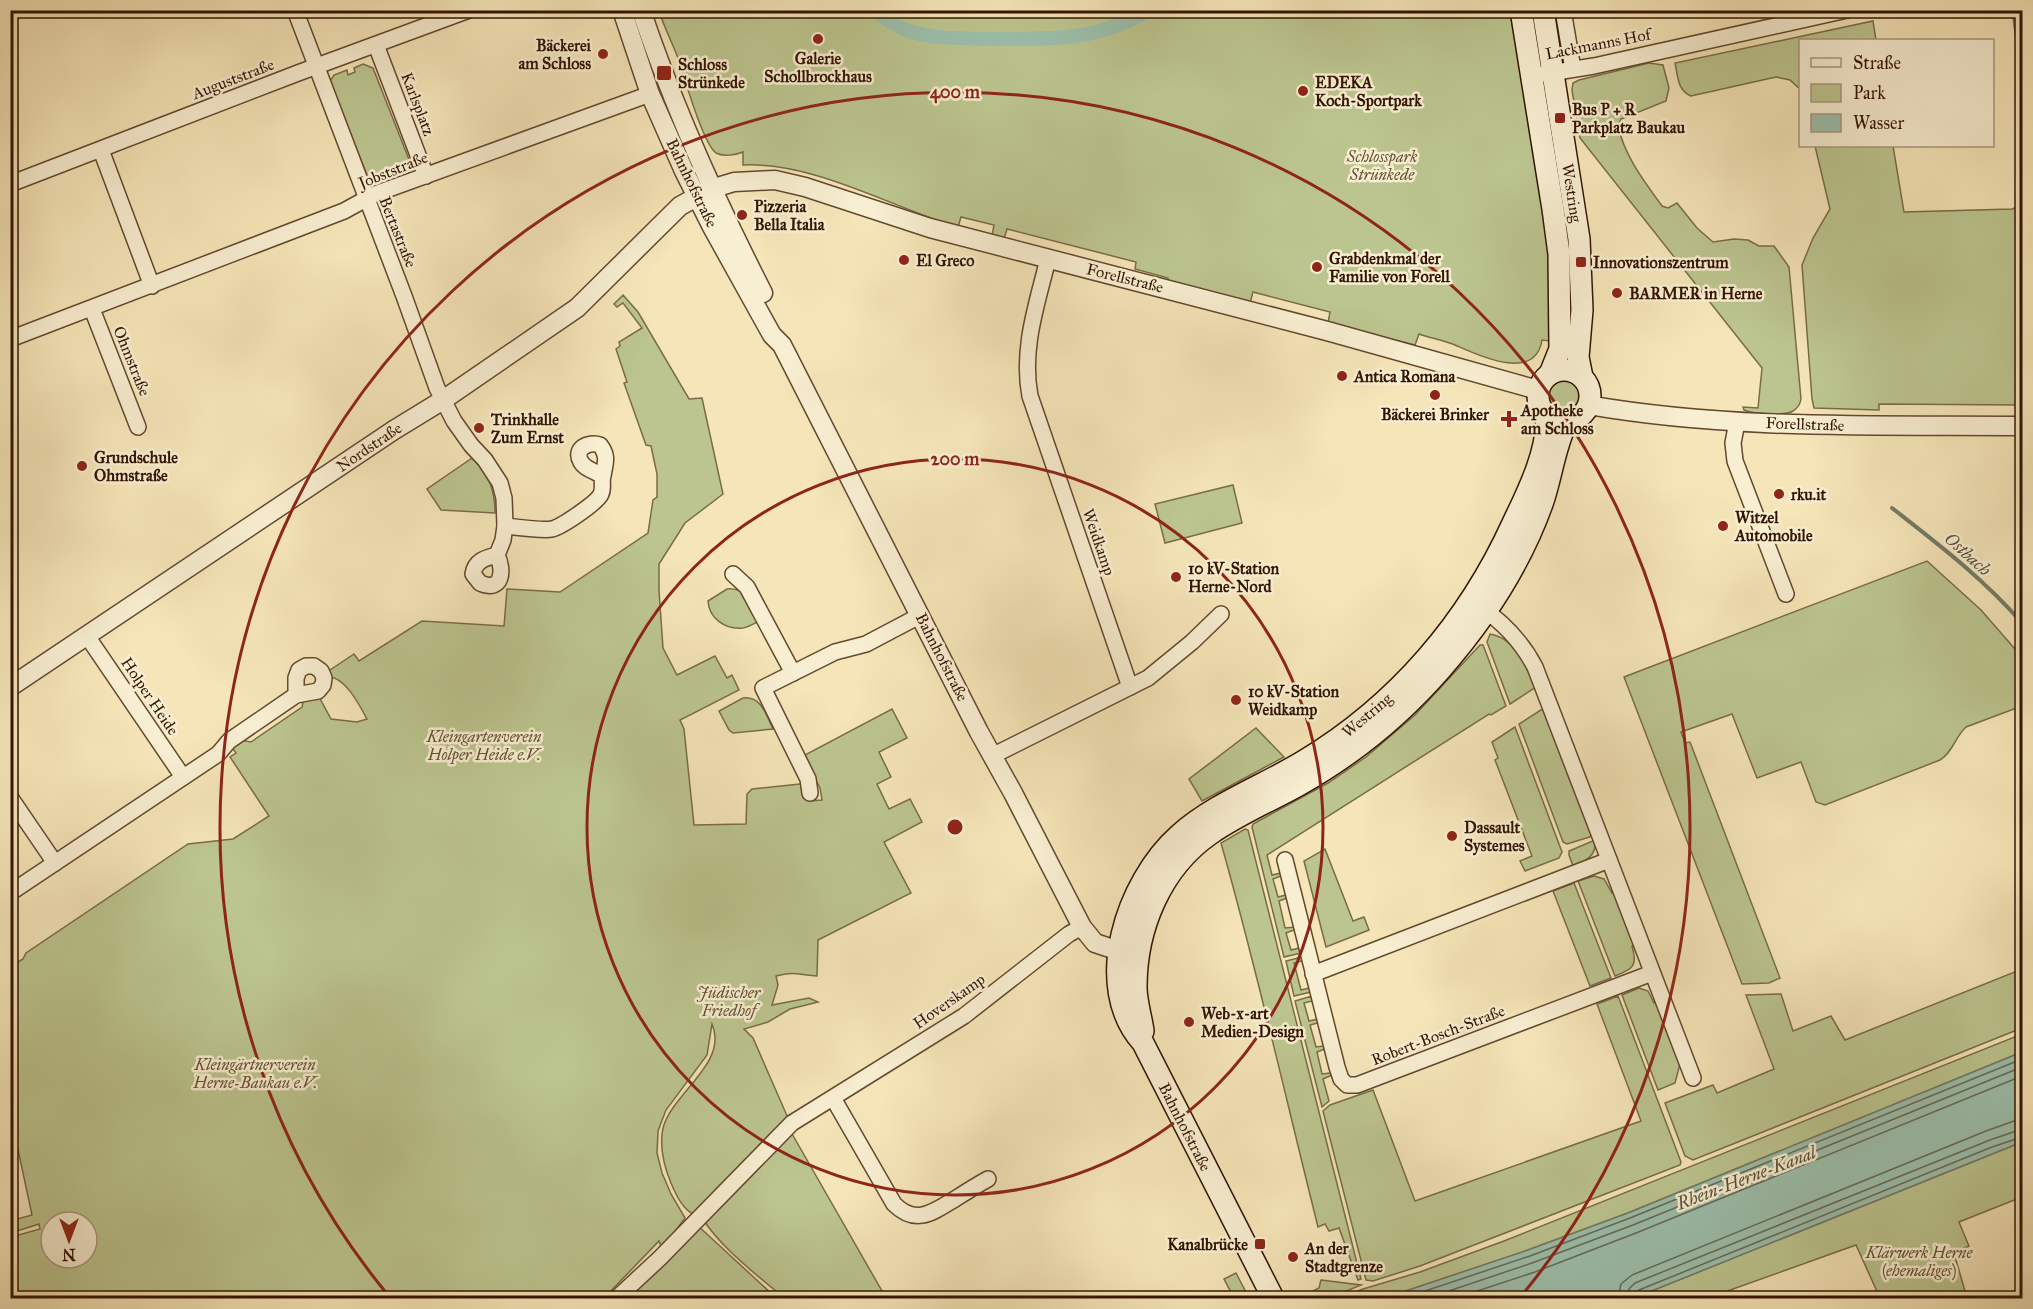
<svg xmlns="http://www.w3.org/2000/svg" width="2033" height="1309" font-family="'IM FELL Great Primer',serif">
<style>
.green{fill:#bcc58f;stroke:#786c48;stroke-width:1.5;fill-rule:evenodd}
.water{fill:#9cbfac;stroke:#727b67;stroke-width:1.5}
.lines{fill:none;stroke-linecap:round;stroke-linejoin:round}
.shore{stroke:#686a56;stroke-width:1.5}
.stream{stroke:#727b67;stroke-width:4}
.canal{stroke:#9cbfac;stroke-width:14}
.minor-casing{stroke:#64482e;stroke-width:18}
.tertiary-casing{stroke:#64482e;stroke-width:21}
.secondary-casing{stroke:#331400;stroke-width:24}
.minor{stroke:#f8eed1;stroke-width:15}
.tertiary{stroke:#f8eed1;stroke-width:18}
.secondary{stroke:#f8eed1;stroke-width:21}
.ring{fill:none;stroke:#8f2418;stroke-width:3}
.poi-dot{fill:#8f2418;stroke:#f8eed1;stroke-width:2}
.labels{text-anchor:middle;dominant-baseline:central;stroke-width:5;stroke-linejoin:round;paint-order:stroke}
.street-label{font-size:16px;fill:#331400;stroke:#f8eed1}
.poi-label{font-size:16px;font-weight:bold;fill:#331400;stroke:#f8eed1;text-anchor:start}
.park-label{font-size:16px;font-style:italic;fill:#635232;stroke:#f8eed1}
.water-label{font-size:18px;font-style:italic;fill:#58503c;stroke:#f8eed1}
.centre{fill:#8f2418;stroke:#f8eed1;stroke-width:3}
.ring-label{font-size:18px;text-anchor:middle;font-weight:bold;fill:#8f2418;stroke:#f8eed1;stroke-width:5;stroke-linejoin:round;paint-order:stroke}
</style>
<rect width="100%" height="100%" fill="#f5e5b8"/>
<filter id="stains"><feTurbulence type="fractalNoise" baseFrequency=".00333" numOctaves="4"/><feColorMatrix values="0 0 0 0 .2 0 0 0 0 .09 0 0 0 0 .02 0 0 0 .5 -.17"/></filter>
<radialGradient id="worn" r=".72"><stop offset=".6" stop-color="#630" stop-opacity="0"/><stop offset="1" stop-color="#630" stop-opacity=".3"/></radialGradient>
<g class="green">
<path d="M659,11H1514L1543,183L1558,342L1542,340C1535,383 1478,355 1455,345C1443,340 1430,338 1419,334L1415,345L1328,323L1330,312L1253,292L1250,303L1168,282V278L1135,269L1136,262L1007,229L1004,239L992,236L994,225L961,217L958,227C890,207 816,162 743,165V152C736,155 723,157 716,153C703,144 684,76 678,58C672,42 664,27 659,11Z"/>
<path d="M2012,11H2022V83Z"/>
<path d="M1873,21L1876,40H1800V89L1790,80L1776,77L1691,96C1677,90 1678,76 1675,63Z"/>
<path d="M1649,63L1663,65L1669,88L1666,101L1621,119L1618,126C1625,157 1644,181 1662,206L1668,208L1677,203L1697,228L1713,242L1734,239L1748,240L1759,246H1774L1789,267L1801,399C1800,405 1798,408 1793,411C1785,416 1752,414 1744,410L1743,407L1758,408L1762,368L1580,138L1572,90L1573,83L1579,80Z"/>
<path d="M363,64L373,68L412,167L375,181L368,178L330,81L334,75L347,70L348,75L355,72L354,68Z"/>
<path d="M1815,146H1893L1904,212L2012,209L2022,205V405L1879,404V410L1814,408L1812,399L1802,265L1813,238L1830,209Z"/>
<path d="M623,295L638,312L689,399L702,398L723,494L685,523L659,564V591L663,648L677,675L715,656L727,678L732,675L739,690L680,720L684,729L694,825L746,824L747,794L752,789L800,784H802L808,801L822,800L820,788L803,756L892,709L907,738L879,752L891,777L877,784L889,809L910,799L922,822L884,842L911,893L818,940L817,976C801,975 793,971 776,976L778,985L772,1005L809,998L818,1002L790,1009L768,1022L744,1029L753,1038L788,1118L695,1215C683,1210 676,1195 671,1183C664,1166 659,1147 663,1128C672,1093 729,1063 712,1024L707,1055L666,1110L658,1131L657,1153L662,1173L671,1194L685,1218L662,1249L659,1241L604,1298H11V1237L40,1229L39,1224L11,1233L10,1221L32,1215L11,1117V966L23,959L26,953L188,844L233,839L269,816L230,757L236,753L231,746L239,740L251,742L302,707L303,703L300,702L318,695L331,719L357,722L367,719C360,706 344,675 328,677L327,672L354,654L359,661L422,621L504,626L507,589L560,592L648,533L653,500L657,497V474L651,446L646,445L624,383L627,382L616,349L620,346L619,342L642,328L623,303L617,307L614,304ZM51,1222H87V1258H51Z"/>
<circle cx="1562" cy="395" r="19"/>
<path d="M475,456C488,477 495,488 495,513L441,510L427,489Z"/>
<path d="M1233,485L1242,523L1165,543L1155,504Z"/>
<path d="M1927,561L1981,610L2022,657V706L1966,727C1955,737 1953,752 1940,760L1825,805L1816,802L1801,762L1757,778L1732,714L1681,732L1685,743L1690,742L1780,978L1769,983L1742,984L1624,677Z"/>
<path d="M727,589C747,587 752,605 761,620C755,623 749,627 743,628C725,630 709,618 708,601Z"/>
<path d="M1490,634C1516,639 1527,665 1536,687L1510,704L1487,642Z"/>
<path d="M1480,645H1483L1485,650L1506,706L1491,715L1489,714L1267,855L1272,875L1281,873V876L1273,879L1278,897L1286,895L1287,898L1279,901L1285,928L1295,927L1294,930L1286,933L1291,950L1299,948L1301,953L1284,957L1252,827L1253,824L1328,783L1366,757L1415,715Z"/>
<path d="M743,698C762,696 766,715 773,729L733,733L729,730L719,711Z"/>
<path d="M1544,708L1593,836L1567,844L1563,842L1519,724Z"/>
<path d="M1515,727L1562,852L1559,858L1525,871L1520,861L1532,856L1495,760L1498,758L1492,742Z"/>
<path d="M1256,728L1284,757L1202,801L1189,779Z"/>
<path d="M1245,829L1248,830L1361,1279L1358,1280L1339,1228L1329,1231L1325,1224L1318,1227C1286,1099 1257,970 1221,843Z"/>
<path d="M1595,840C1597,856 1586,861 1573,866L1569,855V851Z"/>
<path d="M1325,849L1353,921L1364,917L1369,930L1326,947L1304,861Z"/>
<path d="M1594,876L1604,879L1612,893H1615L1635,944L1632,946C1638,966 1633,969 1615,976L1578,881Z"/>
<path d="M1574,883L1611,978L1590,986L1553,891Z"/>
<path d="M1302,957V961L1294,963L1301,990L1309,988L1311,992L1294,996L1286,961Z"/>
<path d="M2022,969V1028L1693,1160L1685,1156L1665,1103L1713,1085L1717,1093L1774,1069L1746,995L1781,994L1793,1031L1831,1016L1845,1040Z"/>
<path d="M1639,988L1648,991L1654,1003H1657L1680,1064L1675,1083L1658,1090L1622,995Z"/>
<path d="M1312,996V1001L1304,1003L1309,1021L1318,1019V1023L1310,1025L1316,1047L1323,1046L1325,1049L1317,1052L1322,1074L1330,1073L1332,1075L1323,1079L1329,1101L1322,1107L1295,1001Z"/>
<path d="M1618,996L1681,1162L1680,1165L1420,1266L1373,1281L1366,1280L1323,1111L1330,1105L1373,1090L1415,1201L1641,1121L1597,1004Z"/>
<path d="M2022,1034V1052L1628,1213L1528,1250L1385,1298H1340L1363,1289L1420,1272L1504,1241Z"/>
<path d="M791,1132L886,1298H784C756,1274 723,1250 702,1218Z"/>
<path d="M2022,1142V1197L1959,1222L1969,1246L1954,1253L1967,1298H1880L1856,1245L1708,1298H1634Z"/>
<path d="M696,1224L773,1295L774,1298H623Z"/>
<path d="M1236,1273L1249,1298H1234L1224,1279Z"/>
<path d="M1321,1280L1361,1285L1330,1298H1299L1319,1288Z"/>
</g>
<path class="water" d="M2022,1052V1142L1634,1298H1385L1528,1250L1628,1213Z"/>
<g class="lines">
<g class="shore">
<path d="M1404,1298L1530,1256L1630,1218L2022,1059"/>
<path d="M1428,1298L1532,1263L1633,1225L2022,1067"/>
<path d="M1456,1298L1535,1272L1636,1233L2022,1076"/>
<path d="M1618,1298L1621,1284L1632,1275L1986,1131L2014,1121L2022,1120"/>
<path d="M1627,1298L1629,1289L1635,1283L1990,1140L2022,1129"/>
<path d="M1634,1298L1635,1294L1639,1290L1992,1147L2022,1137"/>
</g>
<path class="stream" d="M1892,508C1938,544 1984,579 2022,623"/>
<path class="canal" d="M873,10C885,19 896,26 909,31C937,40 968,38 997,39C1052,39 1099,41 1148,10"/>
<defs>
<g id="minor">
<path d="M295,10L404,296L437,388L454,421L471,445L485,460L500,483L504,498L505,526L503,540L497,555C504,570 503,593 480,583L473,574C475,560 486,558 497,555"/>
<path d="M1563,10L1573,69"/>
<path d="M376,45L426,176"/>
<path d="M1544,74L1594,66L1847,10"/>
<path d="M101,150L152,286"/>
<path d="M10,184L298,73L469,10"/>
<path d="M1048,259C1037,304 1021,349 1030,396L1130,687"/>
<path d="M92,309L138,427"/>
<path d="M10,339L344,211L375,194L650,94"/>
<path d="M1737,422L1733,443L1735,461L1786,594"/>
<path d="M505,526C516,527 542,531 552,529C561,527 597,503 601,494C604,488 601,482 603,476C605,463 609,457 600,445C588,441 573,449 581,462C585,469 596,472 603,476"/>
<path d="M733,574L747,587L793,673"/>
<path d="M1479,606C1503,622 1522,642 1535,667L1693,1078"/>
<path d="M87,636L183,777"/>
<path d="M992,756L1148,678L1192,642L1221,614"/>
<path d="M810,793L808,779L763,688L835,652L866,644L921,615"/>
<path d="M10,797L55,863"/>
<path d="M1285,860L1337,1067L1341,1079L1347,1085H1357L1652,973"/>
<path d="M10,893L218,754L229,741L296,695L318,691L323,685L324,678L321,671L314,666H306L299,670L296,678V695"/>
<path d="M1313,974L1609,860"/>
<path d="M833,1098L894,1204C916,1226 933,1212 955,1199C966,1192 977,1185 988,1179"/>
<path d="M617,1298L660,1258L792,1123L964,1016L1069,934L1082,927"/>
</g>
<g id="tertiary">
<path d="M622,10L650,94L684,171L712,227L772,335L782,345L979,732L1013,793L1082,927L1095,943L1131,955"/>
<path d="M641,10C674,108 716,201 763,293"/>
<path d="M1588,405C1732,430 1878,425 2022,426"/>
<path d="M10,687L394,430L443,400L577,308L680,206L711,189L734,182L754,181L775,180L805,187L930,228L1327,331L1538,390"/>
</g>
<g id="secondary">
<path d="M1521,10L1553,209L1559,254L1560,349L1550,374"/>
<path d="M1543,10L1579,239L1582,310L1578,357L1582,377"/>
<circle cx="1564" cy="396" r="26"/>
<path d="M1143,1031C1141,1016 1136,1002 1136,987C1136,928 1161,868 1210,834C1237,815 1268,802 1297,786C1351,756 1400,716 1441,669C1483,621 1520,565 1542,504C1551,479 1555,444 1567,422"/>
<path d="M1273,1298L1143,1043C1091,986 1127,881 1179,835C1215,803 1263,786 1304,761C1397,705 1468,622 1513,523C1527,494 1550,448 1546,415"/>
</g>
</defs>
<use href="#minor" class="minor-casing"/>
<use href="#tertiary" class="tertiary-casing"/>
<use href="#secondary" class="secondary-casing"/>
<use href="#minor" class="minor"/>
<use href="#tertiary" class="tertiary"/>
<use href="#secondary" class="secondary"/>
</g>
<g class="ring">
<circle cx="955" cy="827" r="368"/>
<path d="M388 1295A735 735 0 1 1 1522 1295"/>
</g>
<g class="poi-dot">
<circle cx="818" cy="39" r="6"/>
<circle cx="603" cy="54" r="6"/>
<rect x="656" y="65" width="16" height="16" rx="3"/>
<circle cx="1303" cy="91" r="6"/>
<rect x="1554" y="112" width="12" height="12" rx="3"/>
<circle cx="742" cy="215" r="6"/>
<circle cx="904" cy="260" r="6"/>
<rect x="1575" y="256" width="12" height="12" rx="3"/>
<circle cx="1317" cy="267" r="6"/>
<circle cx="1617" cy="293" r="6"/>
<circle cx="1342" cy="376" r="6"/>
<circle cx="1435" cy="395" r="6"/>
<path d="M1506 410h6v6h6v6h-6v6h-6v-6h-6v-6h6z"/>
<circle cx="479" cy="428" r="6"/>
<circle cx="82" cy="466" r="6"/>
<circle cx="1779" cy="494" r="6"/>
<circle cx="1723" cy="526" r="6"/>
<circle cx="1176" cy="577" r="6"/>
<circle cx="1236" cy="700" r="6"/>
<circle cx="1452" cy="836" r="6"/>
<circle cx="1189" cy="1022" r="6"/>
<rect x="1254" y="1238" width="12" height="12" rx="3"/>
<circle cx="1293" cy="1257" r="6"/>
</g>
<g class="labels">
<g class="street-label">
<text transform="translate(1598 44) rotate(-11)">Lackmanns Hof</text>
<text transform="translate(233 79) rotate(-21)">Auguststraße</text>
<text transform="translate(418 104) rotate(69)">Karlsplatz</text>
<text transform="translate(393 170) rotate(-22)">Jobststraße</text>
<text transform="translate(692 183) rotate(64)">Bahnhofstraße</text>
<text transform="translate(1572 193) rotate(81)">Westring</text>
<text transform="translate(398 232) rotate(68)">Bertastraße</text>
<text transform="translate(1125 278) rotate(14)">Forellstraße</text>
<text transform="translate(132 361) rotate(68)">Ohmstraße</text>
<text transform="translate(1805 424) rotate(2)">Forellstraße</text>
<text transform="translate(369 447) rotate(-34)">Nordstraße</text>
<text transform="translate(1099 542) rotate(71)">Weidkamp</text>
<text transform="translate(942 657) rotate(63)">Bahnhofstraße</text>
<text transform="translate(150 696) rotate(56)">Holper Heide</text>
<text transform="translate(1367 715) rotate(-40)">Westring</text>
<text transform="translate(949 1001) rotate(-35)">Hoverskamp</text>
<text transform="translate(1438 1035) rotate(-21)">Robert-Bosch-Straße</text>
<text transform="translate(1185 1127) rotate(63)">Bahnhofstraße</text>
</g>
<g class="poi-label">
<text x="591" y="45" text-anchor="end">Bäckerei<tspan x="591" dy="18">am Schloss</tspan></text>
<text x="818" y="58" text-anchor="middle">Galerie<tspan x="818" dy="18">Schollbrockhaus</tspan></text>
<text x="678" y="64">Schloss<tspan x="678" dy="18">Strünkede</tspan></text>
<text x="1315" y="82">EDEKA<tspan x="1315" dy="18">Koch-Sportpark</tspan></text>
<text x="1572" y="109">Bus P + R<tspan x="1572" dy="18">Parkplatz Baukau</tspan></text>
<text x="754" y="206">Pizzeria<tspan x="754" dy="18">Bella Italia</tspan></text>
<text x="1329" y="258">Grabdenkmal der<tspan x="1329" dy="18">Familie von Forell</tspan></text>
<text x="916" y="260">El Greco</text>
<text x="1593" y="262">Innovationszentrum</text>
<text x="1629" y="293">BARMER in Herne</text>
<text x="1354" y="376">Antica Romana</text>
<text x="1521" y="410">Apotheke<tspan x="1521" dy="18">am Schloss</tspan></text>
<text x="1435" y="414" text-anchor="middle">Bäckerei Brinker</text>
<text x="491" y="419">Trinkhalle<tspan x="491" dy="18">Zum Ernst</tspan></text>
<text x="94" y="457">Grundschule<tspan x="94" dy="18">Ohmstraße</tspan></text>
<text x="1791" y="494">rku.it</text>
<text x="1735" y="517">Witzel<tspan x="1735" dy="18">Automobile</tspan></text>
<text x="1188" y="568">10 kV-Station<tspan x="1188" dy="18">Herne-Nord</tspan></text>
<text x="1248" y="691">10 kV-Station<tspan x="1248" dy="18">Weidkamp</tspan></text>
<text x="1464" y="827">Dassault<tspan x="1464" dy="18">Systemes</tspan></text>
<text x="1201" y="1013">Web-x-art<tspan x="1201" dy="18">Medien-Design</tspan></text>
<text x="1248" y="1244" text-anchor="end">Kanalbrücke</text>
<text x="1305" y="1248">An der<tspan x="1305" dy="18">Stadtgrenze</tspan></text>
</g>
<g class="park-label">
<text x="1382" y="156">Schlosspark<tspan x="1382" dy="18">Strünkede</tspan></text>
<text x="484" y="736">Kleingartenverein<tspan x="484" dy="18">Holper Heide e.V.</tspan></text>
<text x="729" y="992">Jüdischer<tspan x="729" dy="18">Friedhof</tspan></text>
<text x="255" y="1064">Kleingärtnerverein<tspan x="255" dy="18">Herne-Baukau e.V.</tspan></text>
<text x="1919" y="1252">Klärwerk Herne<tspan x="1919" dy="18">(ehemaliges)</tspan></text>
</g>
<g class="water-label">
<text transform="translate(1968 554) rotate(42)">Ostbach</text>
<text transform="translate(1746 1178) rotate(-21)">Rhein-Herne-Kanal</text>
</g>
</g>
<circle cx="955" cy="827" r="9" class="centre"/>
<g class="ring-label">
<text x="955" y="98">400 m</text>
<text x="955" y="465">200 m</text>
</g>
<rect width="2033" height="1309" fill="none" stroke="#f5e5b8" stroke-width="36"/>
<rect x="12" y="12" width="2009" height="1285" fill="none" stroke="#331400" stroke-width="3"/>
<rect x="18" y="18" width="1997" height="1273" fill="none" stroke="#331400" stroke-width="1.5"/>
<rect x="1799" y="39" width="195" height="108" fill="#f8eed1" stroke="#a9977d" stroke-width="1.5"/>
<rect x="1811" y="58" width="30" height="9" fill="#f8eed1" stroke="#a9977d" stroke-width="1.5"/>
<text x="1853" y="69" font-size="18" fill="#331400">Straße</text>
<rect x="1811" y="84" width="30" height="18" fill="#bcc58f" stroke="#a9977d" stroke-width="1.5"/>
<text x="1853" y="99" font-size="18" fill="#331400">Park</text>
<rect x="1811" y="114" width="30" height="18" fill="#9cbfac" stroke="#a9977d" stroke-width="1.5"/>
<text x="1853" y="129" font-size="18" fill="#331400">Wasser</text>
<g transform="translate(69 1240) rotate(180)"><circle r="28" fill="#f8eed1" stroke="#a9977d" stroke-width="1.5"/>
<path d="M0-4.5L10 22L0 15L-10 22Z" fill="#8f2418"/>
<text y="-9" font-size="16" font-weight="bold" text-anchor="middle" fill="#331400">N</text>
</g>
<rect width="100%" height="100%" filter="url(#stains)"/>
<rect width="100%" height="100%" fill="url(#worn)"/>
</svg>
